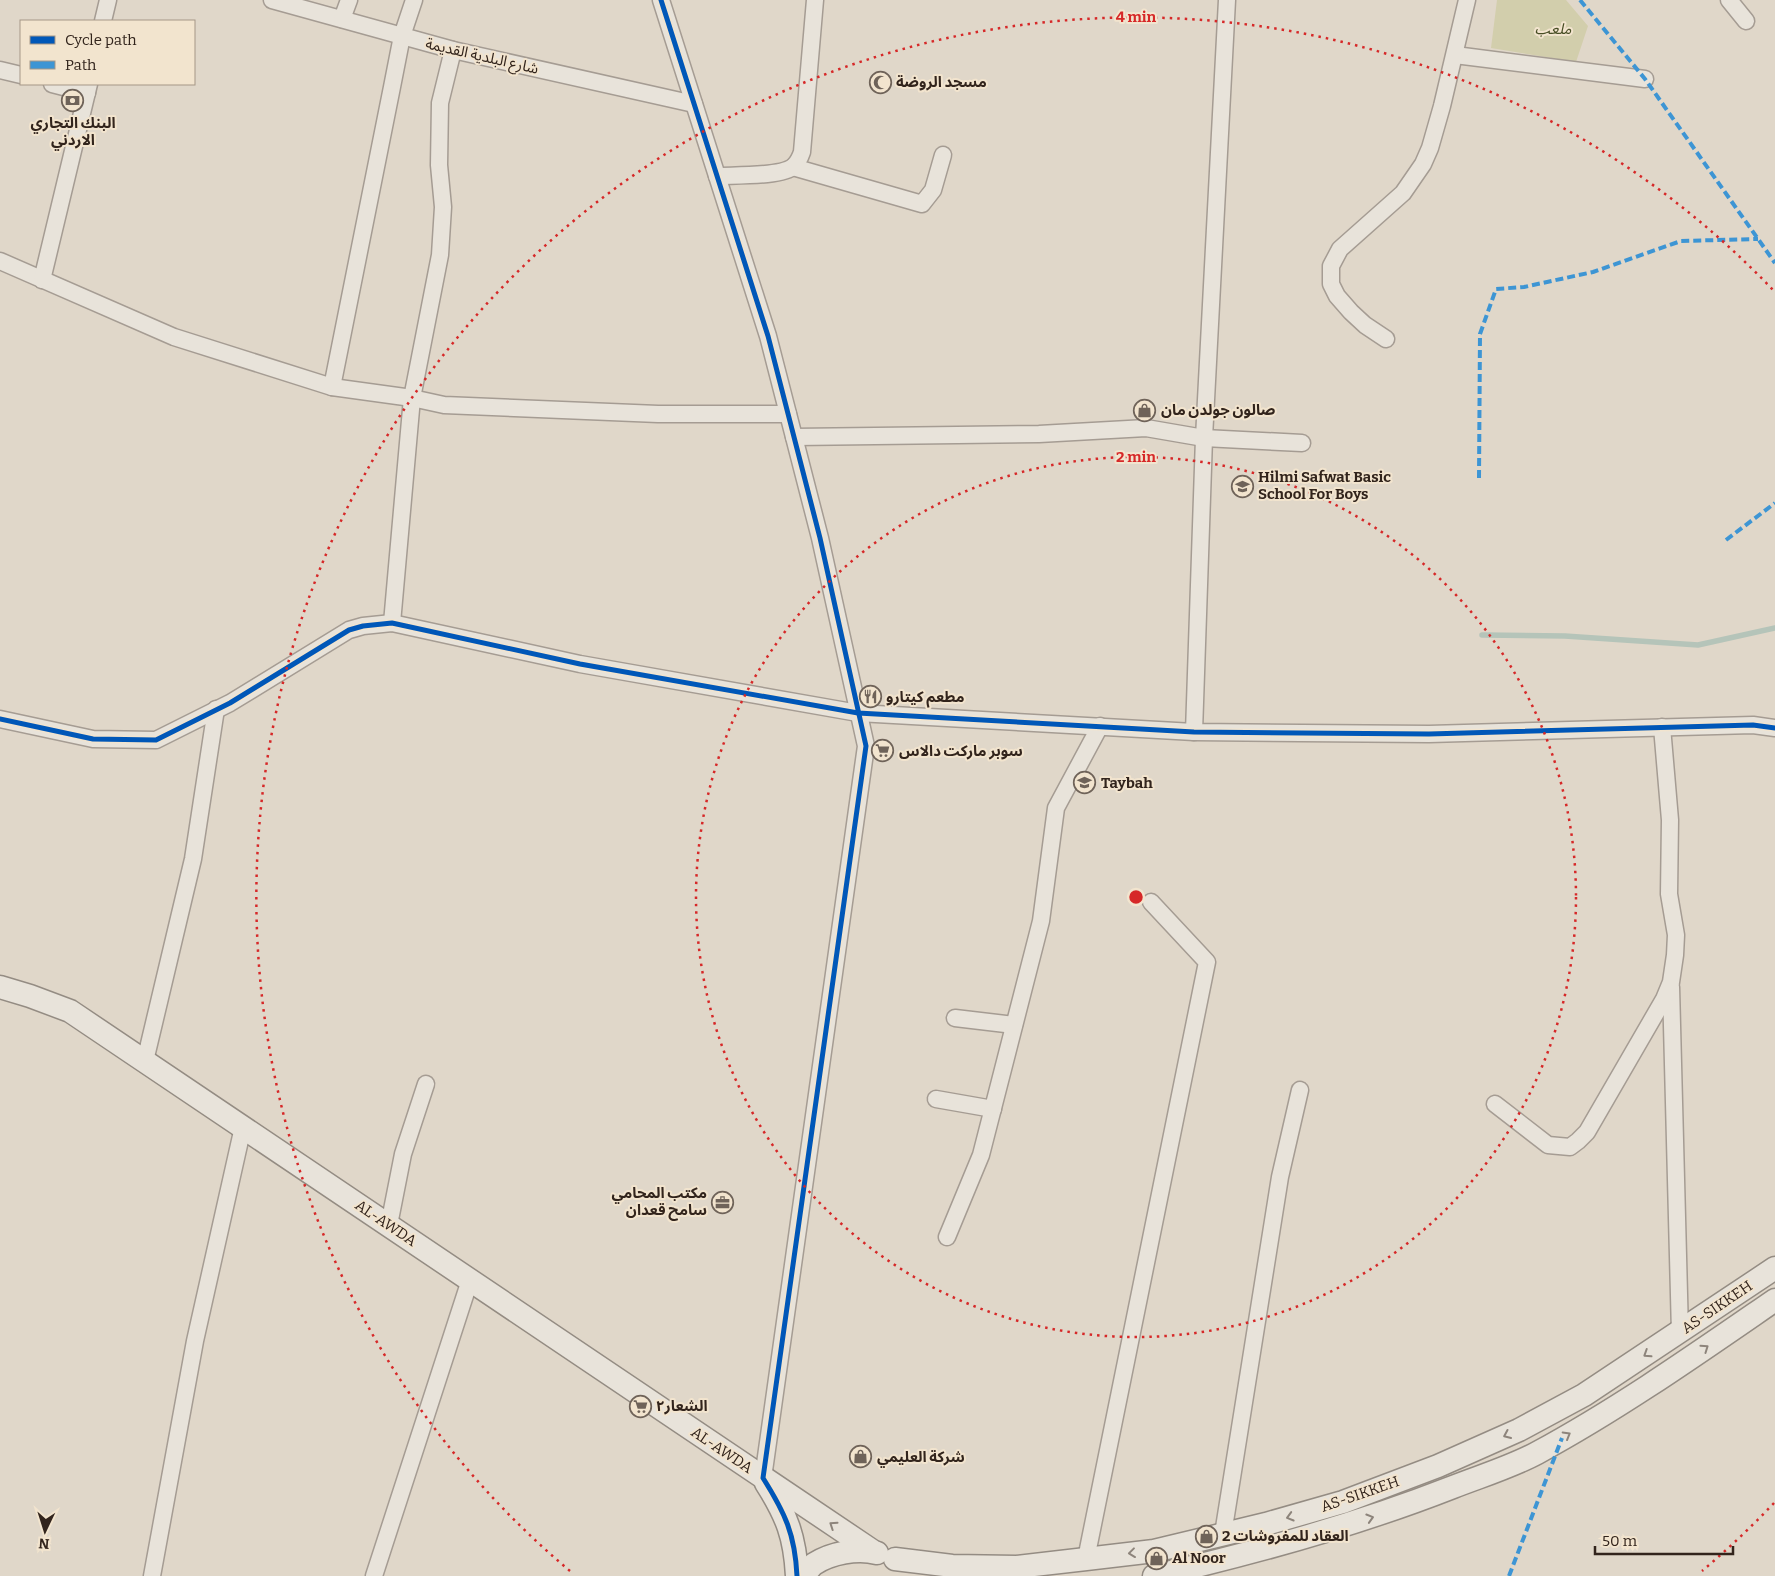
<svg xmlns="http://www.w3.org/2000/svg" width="1775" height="1576" font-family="Bitter,'Noto Sans Arabic',serif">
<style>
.green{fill:#d2ceac}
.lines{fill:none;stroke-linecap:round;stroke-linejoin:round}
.stream{stroke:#b5c4b9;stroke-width:5.5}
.street-casing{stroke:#a59c93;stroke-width:19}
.secondary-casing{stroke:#948c83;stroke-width:25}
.street{stroke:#e8e3da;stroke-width:16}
.secondary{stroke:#e8e3da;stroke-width:22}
.quiet{stroke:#3d95d4;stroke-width:4;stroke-dasharray:8 4;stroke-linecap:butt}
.cycleway-casing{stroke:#f2e4ce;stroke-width:8}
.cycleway{stroke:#0057b8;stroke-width:5}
.oneway{stroke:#8d847b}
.ring{fill:none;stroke:#d62828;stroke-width:2.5;stroke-dasharray:2.5 5}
.labels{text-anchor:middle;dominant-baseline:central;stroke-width:4;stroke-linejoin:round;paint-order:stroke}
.park-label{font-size:15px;font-style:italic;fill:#474d24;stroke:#f2e4ce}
.street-label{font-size:15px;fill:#32241c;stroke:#f2e4ce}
.poi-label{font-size:15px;font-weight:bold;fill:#32241c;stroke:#f2e4ce;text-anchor:start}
.centre{fill:#d62828;stroke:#f2e4ce;stroke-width:2.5}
.ring-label{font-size:15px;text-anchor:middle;font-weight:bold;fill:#d62828;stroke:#f2e4ce;stroke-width:4;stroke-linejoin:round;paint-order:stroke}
</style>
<rect width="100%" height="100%" fill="#e0d7c9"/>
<path class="green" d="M1497,0H1566L1588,26L1576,62L1491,48Z"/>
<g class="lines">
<path class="stream" d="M1482,635L1565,636L1698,645L1775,628"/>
<defs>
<g id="street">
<path d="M272,0L453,50L694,104"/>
<path d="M661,0L768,336L820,538L866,746L763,1478"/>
<path d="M1729,0L1746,21"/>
<path d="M342,19L349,0"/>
<path d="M103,21L108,0"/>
<path d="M1455,55L1645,79"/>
<path d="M0,70L21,75"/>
<path d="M52,84L87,93"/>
<path d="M793,167L922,204L933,190L943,155"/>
<path d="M717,176C735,175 782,177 794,166C798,162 800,158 802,152L815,0"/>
<path d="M0,261L174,337L332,387L412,398L444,405L658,414H788"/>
<path d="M42,280L89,84"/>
<path d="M1386,339L1365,325L1351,312L1337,296L1331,284V266L1340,249L1403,193L1423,164L1430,148L1442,106L1467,0"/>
<path d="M332,387L392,87L402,36L414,0"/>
<path d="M794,437L1039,434L1146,428L1204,438L1302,443"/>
<path d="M392,623L412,398L440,255L443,207L439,165L440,103L453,50"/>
<path d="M0,719L93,739L156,740L230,703L349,630L363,626L392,623L580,664L858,713L1194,732L1429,734L1753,725L1775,728"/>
<path d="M1194,732L1204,438L1227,0"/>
<path d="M1671,987L1680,1333"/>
<path d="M955,1018L1014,1025"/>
<path d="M145,1061L193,859L216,709"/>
<path d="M936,1099L993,1109"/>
<path d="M1495,1104L1548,1145L1570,1147L1578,1141L1587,1132L1664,999L1671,982L1675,955L1676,935L1669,894L1670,820L1662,727"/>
<path d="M389,1225L403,1154L426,1084"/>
<path d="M947,1237L981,1155L1041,921L1056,808L1100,726"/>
<path d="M1223,1534L1280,1177L1300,1090"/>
<path d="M1086,1559L1207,962L1151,902"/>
<path d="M152,1576L195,1341L243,1127"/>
<path d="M374,1576L470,1280"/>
</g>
<g id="secondary">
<path d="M0,987L30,996L70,1011L874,1552"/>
<path d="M766,1483C787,1516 795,1537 797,1576"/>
<path d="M895,1559L952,1566L1017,1567L1086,1559L1154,1551L1266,1524L1343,1502L1438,1466L1519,1430L1584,1395L1775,1268"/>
<path d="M804,1576C807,1572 810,1567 814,1564C831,1553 857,1548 877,1553"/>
<path d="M1154,1576C1255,1553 1356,1525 1453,1487C1481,1476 1511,1467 1537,1453C1620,1408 1698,1353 1775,1300"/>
</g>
</defs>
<use href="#street" class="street-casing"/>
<use href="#secondary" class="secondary-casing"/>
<use href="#street" class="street"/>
<use href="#secondary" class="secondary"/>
<g class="quiet">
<path d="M1580,0L1645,79L1775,263"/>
<path d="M1479,478L1480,334L1496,289L1524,287L1593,272L1681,241L1758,239"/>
<path d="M1726,540L1775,503"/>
<path d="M1509,1576L1562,1438"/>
</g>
<defs>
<g id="cycleway">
<path d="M661,0L768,336L820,538L866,746L763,1478C785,1513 795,1534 797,1576"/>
<path d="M0,719L93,739L156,740L230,703L349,630L363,626L392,623L580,664L858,713L1194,732L1429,734L1753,725L1775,728"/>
</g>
</defs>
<use href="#cycleway" class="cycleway-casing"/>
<use href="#cycleway" class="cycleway"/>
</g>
<defs><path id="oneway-chevron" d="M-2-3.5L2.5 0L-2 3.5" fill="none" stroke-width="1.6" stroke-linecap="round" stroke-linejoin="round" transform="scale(1.25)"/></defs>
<g class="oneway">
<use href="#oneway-chevron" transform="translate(1705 1348) rotate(-35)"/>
<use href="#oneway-chevron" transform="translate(1647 1354) rotate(147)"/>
<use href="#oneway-chevron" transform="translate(1507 1435) rotate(156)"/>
<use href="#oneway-chevron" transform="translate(1567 1435) rotate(-30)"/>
<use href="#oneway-chevron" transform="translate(1290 1517) rotate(164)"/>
<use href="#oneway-chevron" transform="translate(1370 1518) rotate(-17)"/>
<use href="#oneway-chevron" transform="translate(833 1525) rotate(-146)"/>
<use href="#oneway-chevron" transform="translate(1132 1553) rotate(173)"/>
</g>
<g class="ring">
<circle cx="1136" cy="897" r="440"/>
<path d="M1774 1503A880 880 0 0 1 1702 1571M570 1571A880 880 0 1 1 1774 291"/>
</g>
<defs>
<symbol id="mosque-ring" viewBox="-11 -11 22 22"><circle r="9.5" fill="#f2e4ce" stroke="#6f6359" stroke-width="1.5"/><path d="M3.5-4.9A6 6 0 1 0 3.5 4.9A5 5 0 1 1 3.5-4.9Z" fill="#6f6359"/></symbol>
<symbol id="bank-ring" viewBox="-11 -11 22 22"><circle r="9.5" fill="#f2e4ce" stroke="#6f6359" stroke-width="1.5"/><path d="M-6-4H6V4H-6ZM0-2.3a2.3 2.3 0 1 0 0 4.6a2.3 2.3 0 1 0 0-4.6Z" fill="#6f6359"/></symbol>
<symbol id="shop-ring" viewBox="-11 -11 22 22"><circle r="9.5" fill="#f2e4ce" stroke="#6f6359" stroke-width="1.5"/><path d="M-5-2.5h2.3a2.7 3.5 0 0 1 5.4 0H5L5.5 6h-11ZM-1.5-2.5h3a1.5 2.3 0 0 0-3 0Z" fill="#6f6359"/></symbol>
<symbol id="school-ring" viewBox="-11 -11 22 22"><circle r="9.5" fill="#f2e4ce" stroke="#6f6359" stroke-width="1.5"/><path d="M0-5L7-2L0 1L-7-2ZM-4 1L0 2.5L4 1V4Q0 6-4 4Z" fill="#6f6359"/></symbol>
<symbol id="restaurant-ring" viewBox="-11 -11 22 22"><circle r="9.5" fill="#f2e4ce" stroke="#6f6359" stroke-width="1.5"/><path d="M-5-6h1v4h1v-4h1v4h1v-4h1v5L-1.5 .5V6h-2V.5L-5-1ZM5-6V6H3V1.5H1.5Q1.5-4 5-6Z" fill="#6f6359"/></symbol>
<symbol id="supermarket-ring" viewBox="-11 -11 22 22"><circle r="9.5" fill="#f2e4ce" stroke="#6f6359" stroke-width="1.5"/><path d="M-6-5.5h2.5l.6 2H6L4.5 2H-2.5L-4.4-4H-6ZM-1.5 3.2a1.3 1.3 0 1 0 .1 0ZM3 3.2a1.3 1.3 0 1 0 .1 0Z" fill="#6f6359"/></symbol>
<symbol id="office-ring" viewBox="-11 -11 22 22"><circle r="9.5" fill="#f2e4ce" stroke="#6f6359" stroke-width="1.5"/><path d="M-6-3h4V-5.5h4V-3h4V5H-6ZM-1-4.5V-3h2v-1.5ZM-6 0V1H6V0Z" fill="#6f6359"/></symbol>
</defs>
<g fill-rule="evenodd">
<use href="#mosque-ring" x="868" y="70" width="25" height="25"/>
<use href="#bank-ring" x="60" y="88" width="25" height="25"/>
<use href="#shop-ring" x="1132" y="398" width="25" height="25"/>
<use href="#school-ring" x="1230" y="474" width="25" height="25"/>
<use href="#restaurant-ring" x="858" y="684" width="25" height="25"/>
<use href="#supermarket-ring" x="870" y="738" width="25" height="25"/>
<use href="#school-ring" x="1072" y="770" width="25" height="25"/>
<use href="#office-ring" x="710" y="1190" width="25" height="25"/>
<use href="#supermarket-ring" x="628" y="1394" width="25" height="25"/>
<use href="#shop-ring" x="848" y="1444" width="25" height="25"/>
<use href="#shop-ring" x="1194" y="1524" width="25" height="25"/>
<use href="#shop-ring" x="1144" y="1546" width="25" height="25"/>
</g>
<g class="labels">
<g class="park-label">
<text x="1553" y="29">ملعب</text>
</g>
<g class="street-label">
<text transform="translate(482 56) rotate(13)">شارع البلدية القديمة</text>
<text transform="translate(386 1223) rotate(34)">AL-AWDA</text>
<text transform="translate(1717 1307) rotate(-34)">AS-SIKKEH</text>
<text transform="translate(722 1450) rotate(34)">AL-AWDA</text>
<text transform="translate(1360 1494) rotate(-19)">AS-SIKKEH</text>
</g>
<g class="poi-label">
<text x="896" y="82">مسجد الروضة</text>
<text x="73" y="123" text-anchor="middle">البنك التجاري<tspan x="73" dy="17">الاردني</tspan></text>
<text x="1161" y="410">صالون جولدن مان</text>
<text x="1258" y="477">Hilmi Safwat Basic<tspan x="1258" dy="17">School For Boys</tspan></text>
<text x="886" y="697">مطعم كيتارو</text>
<text x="899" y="751">سوبر ماركت دالاس</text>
<text x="1101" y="783">Taybah</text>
<text x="707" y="1193" text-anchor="end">مكتب المحامي<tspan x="707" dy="17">سامح قعدان</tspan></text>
<text x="656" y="1406">الشعار٢</text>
<text x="877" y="1457">شركة العليمي</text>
<text x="1222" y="1536">العقاد للمفروشات 2</text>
<text x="1172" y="1558">Al Noor</text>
</g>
</g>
<circle cx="1136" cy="897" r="8" class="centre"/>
<g class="ring-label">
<text x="1136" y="22">4 min</text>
<text x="1136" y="462">2 min</text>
</g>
<rect x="20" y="20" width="175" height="65" fill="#f2e4ce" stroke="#a59787"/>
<rect x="30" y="36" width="25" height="8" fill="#0057b8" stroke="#a59787"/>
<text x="65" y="45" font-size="15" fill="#32241c">Cycle path</text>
<rect x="30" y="61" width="25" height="8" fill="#3d95d4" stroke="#a59787"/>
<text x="65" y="70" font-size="15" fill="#32241c">Path</text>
<g transform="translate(45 1531) rotate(184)" stroke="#f2e4ce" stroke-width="4" paint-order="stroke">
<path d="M0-4L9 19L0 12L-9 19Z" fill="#32241c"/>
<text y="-8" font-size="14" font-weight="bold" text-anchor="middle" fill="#32241c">N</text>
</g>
<path d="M1595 1546v8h138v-8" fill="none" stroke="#32241c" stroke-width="2.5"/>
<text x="1602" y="1546" font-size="15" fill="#32241c" stroke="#f2e4ce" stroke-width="4" paint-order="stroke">50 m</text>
</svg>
